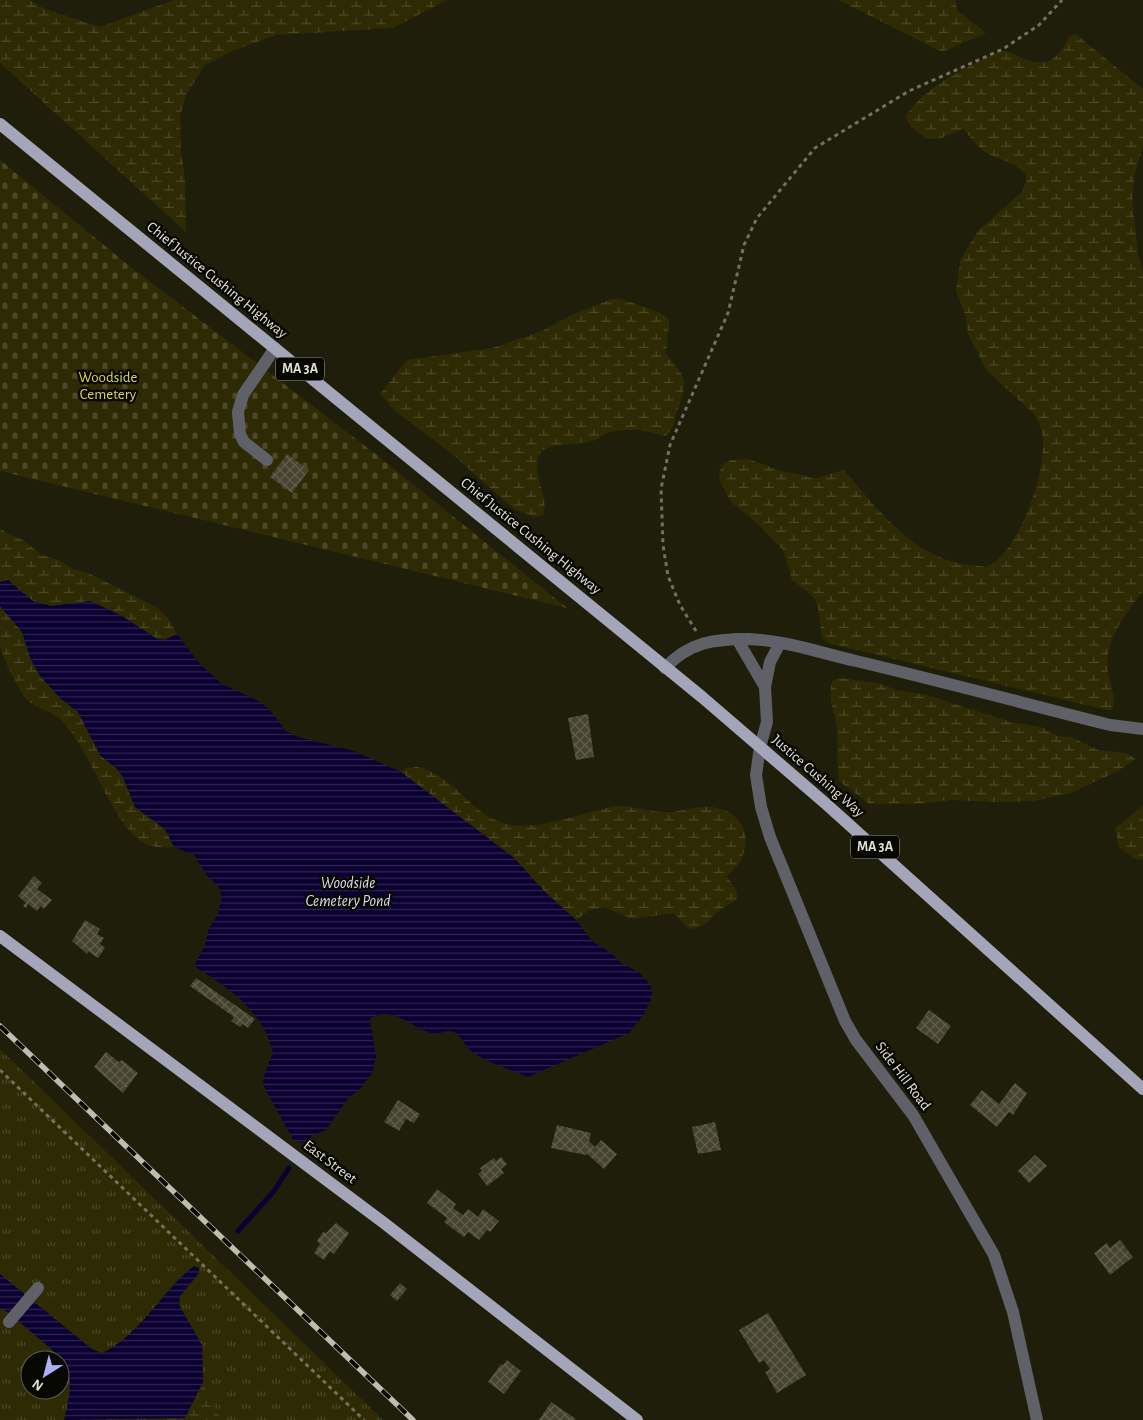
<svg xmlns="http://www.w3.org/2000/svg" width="1143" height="1420" font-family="'Alegreya Sans',sans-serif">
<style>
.grass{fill:url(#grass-tufts);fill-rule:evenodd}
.wetland{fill:url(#wetland-marsh)}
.cemetery{fill:url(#cemetery-stones)}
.water{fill:url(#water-rules)}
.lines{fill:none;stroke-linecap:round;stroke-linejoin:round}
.stream{stroke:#0b0032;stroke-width:5}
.building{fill:url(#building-cross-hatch)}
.path{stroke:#717161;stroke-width:3;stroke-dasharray:4 4;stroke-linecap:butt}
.minor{stroke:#606069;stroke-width:12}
.major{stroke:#a4a5b8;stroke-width:12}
.rail-casing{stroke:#bdbdb0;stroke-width:5.5}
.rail{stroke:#080802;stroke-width:4;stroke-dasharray:11;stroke-linecap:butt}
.labels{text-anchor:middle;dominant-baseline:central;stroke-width:5;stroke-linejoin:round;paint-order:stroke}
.shield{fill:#080802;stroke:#a1a196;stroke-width:1}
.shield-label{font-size:14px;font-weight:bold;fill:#e2e2d6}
.street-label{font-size:15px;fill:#e2e2d6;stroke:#080802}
.park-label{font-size:15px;fill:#e0d44c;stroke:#080802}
.water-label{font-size:16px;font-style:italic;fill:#dadbf2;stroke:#080802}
</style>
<defs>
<pattern id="grass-tufts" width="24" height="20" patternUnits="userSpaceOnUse" patternTransform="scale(1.25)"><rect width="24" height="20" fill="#2e2a03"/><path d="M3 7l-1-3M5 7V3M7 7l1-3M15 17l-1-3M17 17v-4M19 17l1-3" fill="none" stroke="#4c4927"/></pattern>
<pattern id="wetland-marsh" width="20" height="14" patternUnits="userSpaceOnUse" patternTransform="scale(1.25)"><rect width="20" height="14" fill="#2e2a03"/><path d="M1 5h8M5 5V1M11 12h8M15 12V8" fill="none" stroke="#4c4927"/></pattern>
<pattern id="cemetery-stones" width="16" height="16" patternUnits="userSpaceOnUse" patternTransform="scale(1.25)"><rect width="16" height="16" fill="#2e2a03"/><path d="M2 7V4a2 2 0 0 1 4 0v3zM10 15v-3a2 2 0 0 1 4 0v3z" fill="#4c4927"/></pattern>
<pattern id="water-rules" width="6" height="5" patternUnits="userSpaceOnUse" patternTransform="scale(1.25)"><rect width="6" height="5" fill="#0b0032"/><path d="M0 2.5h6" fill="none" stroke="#2e254f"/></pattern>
<pattern id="building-cross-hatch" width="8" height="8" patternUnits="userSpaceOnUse" patternTransform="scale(1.25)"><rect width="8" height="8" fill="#464430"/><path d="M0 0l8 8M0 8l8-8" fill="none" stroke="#605f4d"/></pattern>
</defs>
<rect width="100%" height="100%" fill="#1f1e0b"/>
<path class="grass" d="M0,1049L383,1420H0ZM30,1360H60V1390H30Z"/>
<g class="wetland">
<path d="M0,0H30L45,9L100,27L174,0H447L393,28L276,35L235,50L205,65L186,95L180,116L181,150L185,180L186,232L0,63Z"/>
<path d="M838,0H955L957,10L986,33L942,52Z"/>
<path d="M1075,34C1099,52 1120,71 1143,89V146L1135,173L1132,196L1138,254L1143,273V591C1125,615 1104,640 1108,672C1110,685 1117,696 1112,710H1107L828,643L822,638L818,607L813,596L792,580L783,550L759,525L731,502L720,481L719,472L723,465L731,460L748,459L781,471L816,478L844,470C873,504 902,542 944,559C956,564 973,565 986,567C1019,554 1046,472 1043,439C1042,430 1039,422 1034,414L986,370L968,334L965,314L956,291L960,261L966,250L978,231L1022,192L1026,182V174C1011,160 1004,162 988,154C978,148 971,137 963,129L941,138L927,139L912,128L905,117C927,84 966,69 999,51C1009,50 1013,54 1022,58C1047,69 1059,59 1069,36Z"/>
<path d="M619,298L661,313L669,320L666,353C681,374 690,377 680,403C678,411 674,415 675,423L667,435L664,436C654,434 643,429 633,430C626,430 617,430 610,432C604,434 599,439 593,441C581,445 544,442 539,455C531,475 550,496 543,515L534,517L514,509L451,453L394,410L380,394L407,360L492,348L542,331L574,314L609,300Z"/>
<path d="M0,528L8,534L23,540L42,555L61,561L73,569L90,574L158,608L169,619L177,634L170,638L157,639L122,616L90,601L51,606L33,601L8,581L0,582Z"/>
<path d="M0,606L22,632L31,660L60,698L78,712L100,755L117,769L123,777L135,807L165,829L174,847C163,848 154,848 144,843C112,826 91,749 61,720C47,707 29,709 20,690C13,677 2,658 0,644C0,632 0,618 0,606Z"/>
<path d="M840,678L878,683L897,690L927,695L1011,722L1041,727L1058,736L1071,737L1098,750L1126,753L1136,759L1118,771L1071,793L1034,801L994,802L952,800L919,804H869L839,781C836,763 838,747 837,730C836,712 826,698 833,680Z"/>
<path d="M417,767C458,776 470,818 512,825C538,829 569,817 595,811C602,810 610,806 617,806C632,806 647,811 662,812C679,813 696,805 711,807C737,809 752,830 743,855C741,863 733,870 727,876L737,891V900C732,903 727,905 723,908C708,918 710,927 689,929L674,913L632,919L604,907L588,911L576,920L546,893L514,858L401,772L406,768Z"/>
<path d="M1143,806V859L1137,860L1119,848L1115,828Z"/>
<path d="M203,1382L209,1400L222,1420H181L190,1412Z"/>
</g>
<path class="cemetery" d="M0,160L127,264L373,452L567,608L0,471Z"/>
<g class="water">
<path d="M8,580L33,601L51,606L90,601L122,616L157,639L165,640L177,634L199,663L222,684L257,700L269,709L286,731L298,737L354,751L401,772L514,858L546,893L576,920L592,941L611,953L621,963L640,973L650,985L652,992L650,1002L642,1017L629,1033L528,1077C511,1070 491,1064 475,1054C466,1049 460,1034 454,1032C447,1029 438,1035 431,1033C411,1028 391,1003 370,1019L376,1057L372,1073L358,1091L349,1097L326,1130L313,1135L305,1143L294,1141L264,1087L263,1079L273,1052C262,1010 229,988 194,966L205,945L209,928L217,916L222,897L218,886L208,877L194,855L174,847L165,829L135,807L123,777L117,769L100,755L78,712L60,698L40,676L31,660L22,632L0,606V582Z"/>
<path d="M194,1266L199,1268V1273L180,1296L179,1305L202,1345L203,1382L185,1418L64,1420C69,1399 74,1381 64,1360L9,1313L0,1308V1274L92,1349L102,1353C140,1336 161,1291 194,1266Z"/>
</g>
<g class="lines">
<path class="stream" d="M238,1231L274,1191L289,1168"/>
</g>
<g class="building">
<path d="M287,454L309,470L292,493L270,477Z"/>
<path d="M588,714L594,757L576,760L568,718Z"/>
<path d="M34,876L42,883L37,889L52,900L44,909L41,906L37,911L28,904L26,908L23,906L26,903L18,896Z"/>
<path d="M85,920L100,929L97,934L104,938L100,944L105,948L98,958L88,951L87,954L72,941Z"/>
<path d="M196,978L255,1019L248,1028L243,1024L240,1027L231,1021L234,1017L190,986Z"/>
<path d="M929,1010L951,1026L938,1044L916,1028Z"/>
<path d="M106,1052L119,1062L122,1060L138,1073L123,1093L94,1067Z"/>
<path d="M1015,1083L1027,1093L1013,1115L1009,1112L997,1127L970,1105L982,1090L999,1104Z"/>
<path d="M398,1100L420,1114L414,1123L406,1119L399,1131L384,1122Z"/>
<path d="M715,1122L721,1150L698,1154L692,1127Z"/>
<path d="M557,1125L591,1133L589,1141L595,1147L601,1140L617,1154L604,1169L586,1153V1155L551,1148Z"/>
<path d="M1035,1155L1047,1166L1029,1183L1018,1171Z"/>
<path d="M501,1157L507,1164L501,1169L504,1173L487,1186L478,1174L482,1171L480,1168L494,1158L496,1161Z"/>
<path d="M437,1189L456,1204L453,1208L463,1215L468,1209L478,1217L483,1209L499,1221L490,1232L487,1230L479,1240L468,1232L464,1237L444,1222L447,1218L427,1203Z"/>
<path d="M336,1223L349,1233L334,1254L330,1251L324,1260L314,1253L320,1244L317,1241L323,1232L326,1233Z"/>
<path d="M1120,1240L1133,1257L1110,1275L1094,1253L1107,1243L1110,1248Z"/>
<path d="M400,1283L407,1289L397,1301L390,1295Z"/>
<path d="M768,1313L806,1375L777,1393L765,1372L770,1369L764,1360L759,1363L739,1330Z"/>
<path d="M507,1360L521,1371L504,1394L488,1382L501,1364L503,1365Z"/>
<path d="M551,1402L576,1419L575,1420H539Z"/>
</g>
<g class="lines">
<g class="path">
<path d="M696,631L680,605L668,576L663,545L661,489L670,445L728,313L744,245L757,218L815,148L909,91L1003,49L1039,25L1062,0"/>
<path d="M0,1070L364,1420"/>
</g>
<g class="minor">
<path d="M267,460L244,442L240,434L238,412L243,395L275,348"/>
<path d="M737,639L765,687"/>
<path d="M780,643L770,662L765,687L767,722L760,747L756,775L761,807L770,837L845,1021L856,1040L913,1115L994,1255L1013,1312L1037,1420"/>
<path d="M665,668C689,642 714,639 748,639C784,640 821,653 856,661C941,681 1026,704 1110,725L1143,729"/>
<path d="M9,1322L38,1288"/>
</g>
<g class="major">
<path d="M0,124L702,697L825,803L1143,1089"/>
<path d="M0,936L384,1223L637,1420"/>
</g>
<defs>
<path id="rail" d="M0,1026L413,1420"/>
</defs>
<use href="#rail" class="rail-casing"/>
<use href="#rail" class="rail"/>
</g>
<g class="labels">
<g class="shield">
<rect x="276" y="357.5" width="48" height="23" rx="4"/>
<rect x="851" y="835.5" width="48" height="23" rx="4"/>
</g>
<g class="shield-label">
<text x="300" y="369">MA 3A</text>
<text x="875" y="847">MA 3A</text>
</g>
<g class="street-label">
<text transform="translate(217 280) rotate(39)">Chief Justice Cushing Highway</text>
<text transform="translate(531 536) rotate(39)">Chief Justice Cushing Highway</text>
<text transform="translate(818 776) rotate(41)">Justice Cushing Way</text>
<text transform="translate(903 1076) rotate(53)">Side Hill Road</text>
<text transform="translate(330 1162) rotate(37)">East Street</text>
</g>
<g class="park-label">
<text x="108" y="377">Woodside<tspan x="108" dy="17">Cemetery</tspan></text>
</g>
<g class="water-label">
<text x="348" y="883">Woodside<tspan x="348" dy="18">Cemetery Pond</tspan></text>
</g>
</g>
<g transform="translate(45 1375) rotate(216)"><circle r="24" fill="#080802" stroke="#5f5f57"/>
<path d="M0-4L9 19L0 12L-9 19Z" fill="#aeaefb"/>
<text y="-8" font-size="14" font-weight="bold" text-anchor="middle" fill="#e2e2d6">N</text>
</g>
</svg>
